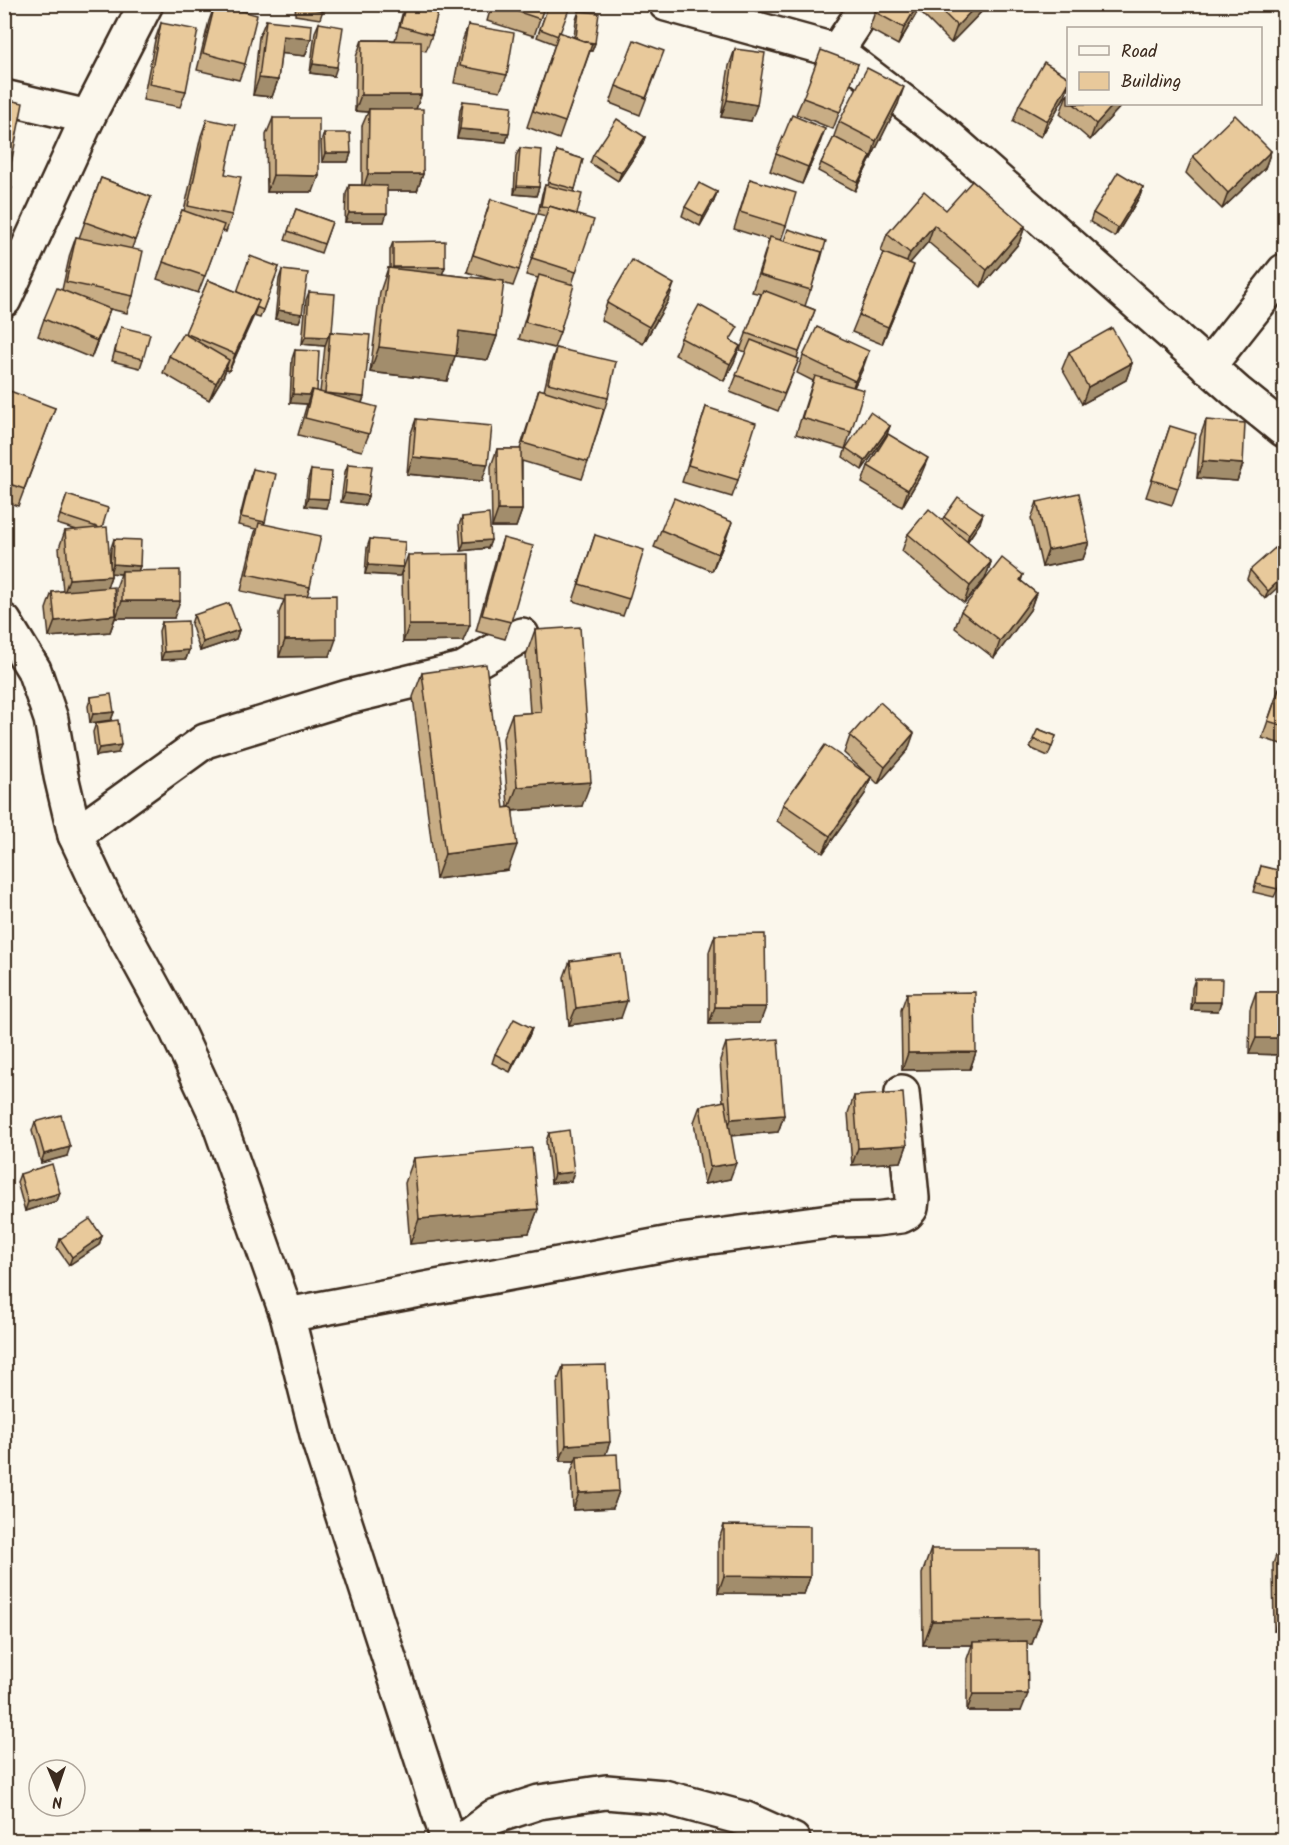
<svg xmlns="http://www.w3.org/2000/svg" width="1289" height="1845" font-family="Kalam,sans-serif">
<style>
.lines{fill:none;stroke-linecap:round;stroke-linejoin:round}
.minor-casing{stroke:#3b2a1e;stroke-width:38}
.minor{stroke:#fbf7ec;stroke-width:33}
.wall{fill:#c8ad85;stroke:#3b2a1e;stroke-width:1.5;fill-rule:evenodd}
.shaded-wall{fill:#a28d6c;stroke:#3b2a1e;stroke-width:1.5}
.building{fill:#e8c99b;stroke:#3b2a1e;stroke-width:1.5}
</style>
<rect width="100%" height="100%" fill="#fbf7ec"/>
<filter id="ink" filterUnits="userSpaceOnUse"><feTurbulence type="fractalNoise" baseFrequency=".0167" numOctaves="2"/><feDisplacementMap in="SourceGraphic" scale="12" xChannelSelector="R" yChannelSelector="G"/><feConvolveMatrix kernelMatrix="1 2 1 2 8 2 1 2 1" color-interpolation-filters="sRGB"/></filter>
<g filter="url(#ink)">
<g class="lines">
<defs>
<g id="minor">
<path d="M666,4L837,51L943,132L1237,392L1284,430"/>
<path d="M837,51L868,4"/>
<path d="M4,97L88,117"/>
<path d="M4,300L88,117L146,4"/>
<path d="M1208,367L1284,271"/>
<path d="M4,621L34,670L51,719L61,776L75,835L105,899L175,1027L217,1117L287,1315L319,1442L448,1840"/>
<path d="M75,835L205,741L348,697L463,669L522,635"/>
<path d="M287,1315L681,1241L837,1220L875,1219L901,1216L907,1213L911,1208L912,1198L902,1092"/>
<path d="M463,1840L493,1817L539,1802L606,1792L664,1797L746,1819L793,1840"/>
</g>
</defs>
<use href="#minor" class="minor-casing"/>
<use href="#minor" class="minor"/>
</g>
<g class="wall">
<path d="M215,4L245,64L239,80L197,70L209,21Z"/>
<path d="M296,4H325L320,19L295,15Z"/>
<path d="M405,4H440L432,35L426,51L421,50V95L416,109L423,174L417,191H387L384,222H345L346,194L349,185H362V126L368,112L355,111L356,57L362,40H395Z"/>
<path d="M492,4H545L534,36L487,21Z"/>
<path d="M549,4L560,33L574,37L576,20L579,11L595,43L592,51H590L559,139L527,127L555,44L537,37Z"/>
<path d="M808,4H826L823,11Z"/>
<path d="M922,4L898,45L869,29L875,12Z"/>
<path d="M922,4H986L984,9L951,43L920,12Z"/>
<path d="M266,20L311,39L305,56L281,53L278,80L272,97L253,95L259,37Z"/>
<path d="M161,23L186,91L180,107L143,100L155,40Z"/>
<path d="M319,23L334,76L310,73L315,32Z"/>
<path d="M468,25L507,75L500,91L454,83L462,42Z"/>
<path d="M735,49L751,121L721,117L729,66Z"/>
<path d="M858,64L833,129L796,114L803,98Z"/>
<path d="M658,68L640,115L610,103L616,86Z"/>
<path d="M1068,94V104H1122L1121,106L1090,140L1060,114L1066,97Z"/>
<path d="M1065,96L1041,137L1013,122L1019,105Z"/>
<path d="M4,99L10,169L4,184Z"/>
<path d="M463,101L509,133L506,142L457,138L460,110Z"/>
<path d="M898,104L855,191L818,171L821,163L833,139L839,122Z"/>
<path d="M273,118L313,192H267L266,135Z"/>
<path d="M207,119L225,174L232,215L226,232L222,231L198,293L157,279L182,210L184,211L201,136Z"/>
<path d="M324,133L351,153L348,162H322L321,142Z"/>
<path d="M645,137L642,145L618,181L590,163L593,155Z"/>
<path d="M819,146L802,184L770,171L776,154Z"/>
<path d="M520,148L539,187L536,196L514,194L516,156Z"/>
<path d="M557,151L583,159L574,192L577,215L576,272L572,284L560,332L554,348L519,339L533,292L538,278L526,275L546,216L538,214L542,194L545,185L547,186Z"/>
<path d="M1271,151L1265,168L1222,209L1186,173L1193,156Z"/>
<path d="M101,178L151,197L132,248L133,296L127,313L110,309L91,358L38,336L44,319L62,290L70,254L76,237L79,238Z"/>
<path d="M750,179L786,226L781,240L821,259L805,306L815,310L797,358L799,359L792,376L778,411L730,392L746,352L740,350L761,294L752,292L769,240L734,229Z"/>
<path d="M1143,187L1140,196L1115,237L1090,222L1093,213Z"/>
<path d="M717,192L714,201L700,226L682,216L685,207Z"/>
<path d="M491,199L519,270L513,286L503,283L497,336L488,360L455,356L447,381L370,372L380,292L388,268H390V250L393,242L445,267L442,274L494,280L467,272Z"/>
<path d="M296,209L332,222L321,253L285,240Z"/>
<path d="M946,210L1025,226L1019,243L981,287L928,242L910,263L908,282L882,344L852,332L884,253L881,251L887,234Z"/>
<path d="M279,267L260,318L253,316L229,371L226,370L223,377L209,400L163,373L169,356L185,334L208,280L237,292Z"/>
<path d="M282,270L302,314L299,322L275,319L279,279Z"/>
<path d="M309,292L332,332L364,397L362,403L369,434L362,451L298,435L307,404L290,403L292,359L295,350L317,391L320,392L325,346L302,344L306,300Z"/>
<path d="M668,301L643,344L601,320L607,303Z"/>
<path d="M121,327L143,359L140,368L112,361Z"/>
<path d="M681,338L732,341L740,346L734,362L724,381L675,355Z"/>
<path d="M556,348L608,398L588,462L582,479L522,461V510L516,527H492L491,466L497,449H520L539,389L544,391L550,365Z"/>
<path d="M1069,352L1132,363L1126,380L1082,404L1062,369Z"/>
<path d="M803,356L863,368L854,387L851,432L845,449L796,434L813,381L797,373Z"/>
<path d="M4,404L55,408L18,506L4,501Z"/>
<path d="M706,407L738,480L732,497L682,482Z"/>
<path d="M416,419L482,481L407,474L410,436Z"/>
<path d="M1206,420L1243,464L1237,481L1197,478L1200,437Z"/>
<path d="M890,426L887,434L862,470L843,457L846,448Z"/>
<path d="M1170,426L1178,488L1172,505L1146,497Z"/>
<path d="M348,464L368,496L365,505L341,502L345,472Z"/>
<path d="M868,466L921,475L902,507L862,483Z"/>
<path d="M253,469L265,522L264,524L310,587L307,596L330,656L279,657V613L284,600L241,591L253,539L256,529L238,525L250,477Z"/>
<path d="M311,470L326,508L305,506L308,479Z"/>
<path d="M67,495L102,528L110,565L111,548L114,539L140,566L138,571L174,618H116V616L110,632L49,637L46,609L52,592L63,591L59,548L65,531L77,530L57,524ZM111,573L121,574L116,588V614L107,588L111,576Z"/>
<path d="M1037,502L1089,542L1083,559L1042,567L1031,519Z"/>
<path d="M462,517L491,540L488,548L461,551L459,525Z"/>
<path d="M944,517L980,523L967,542L991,562L985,579L964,603L902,551L908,534L942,520Z"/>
<path d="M661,530L726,539L712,571L654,547Z"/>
<path d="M595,535L629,599L623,616L573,601Z"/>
<path d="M503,538L511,622L505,639L476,631L497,555Z"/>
<path d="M370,539L403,567L400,576L365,574L367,548Z"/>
<path d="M408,555L463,641L403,642L402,572Z"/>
<path d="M1284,558L1265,599L1247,579L1250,570Z"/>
<path d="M1023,575L1021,581L1036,593L1030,610L994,658L955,628L961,611Z"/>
<path d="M194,615L239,630L236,639L200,651L191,624Z"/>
<path d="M162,622L189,650L186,659L161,660L159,631Z"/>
<path d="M535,630L582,806L513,811L508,870L436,879L413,697L422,673L504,808L508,807L503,738L512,714L530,713L526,655Z"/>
<path d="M1284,674V745L1262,738Z"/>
<path d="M91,697L114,712L111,720L90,723L88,706Z"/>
<path d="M96,723L118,753L96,756L93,732Z"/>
<path d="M1038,729L1056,736L1048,756L1030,748Z"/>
<path d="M850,736L908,750L878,784L871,777L865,794L823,853L777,821L783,804L869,776L844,753Z"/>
<path d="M1261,866L1278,889L1274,897L1253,892Z"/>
<path d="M715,935L760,1023L709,1024V952Z"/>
<path d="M570,961L621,1018L569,1025L564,977Z"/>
<path d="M1195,979L1218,1011L1191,1010L1192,988Z"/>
<path d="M1256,992H1284V1055L1249,1054L1250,1009Z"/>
<path d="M907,993L976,1052L970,1069L902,1070L901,1010Z"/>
<path d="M532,1028L529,1036L510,1072L492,1063L495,1054Z"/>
<path d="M726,1043L784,1115L778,1132L731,1136L730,1179L704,1184L694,1122L700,1106L723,1102L720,1060Z"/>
<path d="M854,1096L907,1145L901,1162L852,1165L848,1113Z"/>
<path d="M35,1122L67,1156L41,1163L32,1131Z"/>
<path d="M549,1133L571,1181L551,1183L546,1141Z"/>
<path d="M414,1158L538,1209L529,1233L410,1244L405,1183Z"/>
<path d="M20,1174L60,1193L57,1201L25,1211L17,1182Z"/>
<path d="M102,1236L99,1245L69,1265L57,1248L60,1239Z"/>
<path d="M563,1366L605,1455L619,1491L613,1508L573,1510L571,1473L575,1461H560L557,1383Z"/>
<path d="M724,1525L810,1577L804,1594L718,1593V1542Z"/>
<path d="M1282,1539L1284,1631H1274L1273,1564Z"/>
<path d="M931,1549L1041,1619L1032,1644H1027L1021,1711H967V1659L972,1645H923L922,1574Z"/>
<path d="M1284,1774V1817H1282V1781Z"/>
</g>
<g class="shaded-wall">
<path d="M918,4H922L898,45L904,28Z"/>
<path d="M978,4H986L984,9L951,43L957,26Z"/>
<path d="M283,36L311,39L305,56L277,53Z"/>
<path d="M576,41L595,43L592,51L572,49Z"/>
<path d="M313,64L337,67L334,76L310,73Z"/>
<path d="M259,78L278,80L272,97L253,95Z"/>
<path d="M1068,84V87L1065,96L1041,137L1047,121Z"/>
<path d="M904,87L898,104L855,191L858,182L871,158L876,141Z"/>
<path d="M361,95H421L415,112L369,109L368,112L355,111Z"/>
<path d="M727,100L757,105L751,121L721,117Z"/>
<path d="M1114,104H1122L1121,106L1090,140L1096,124Z"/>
<path d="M460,129L509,133L506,142L457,138Z"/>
<path d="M825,129L819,146L802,184L808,167Z"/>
<path d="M645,137L642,145L618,181L621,173Z"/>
<path d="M1271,151L1265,168L1222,209L1228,193Z"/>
<path d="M325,153H351L348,162H322Z"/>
<path d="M368,174H423L417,191H362Z"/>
<path d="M273,175L319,176L313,192H267Z"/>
<path d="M517,186L539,187L536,196L514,194Z"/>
<path d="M1143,187L1140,196L1115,237L1118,228Z"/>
<path d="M717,192L714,201L700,226L703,217Z"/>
<path d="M349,213H387L384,222H345Z"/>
<path d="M934,225L928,242L904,270L910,253Z"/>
<path d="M1025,226L1019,243L981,287L987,270Z"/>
<path d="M914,265L908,282L882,344L888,327Z"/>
<path d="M393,267H445L442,275L390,276Z"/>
<path d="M674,284L668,301L643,344L649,327Z"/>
<path d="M259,301L253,318L229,371L235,354Z"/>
<path d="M110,309L104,326L91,358L97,341Z"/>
<path d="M278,310L302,314L299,322L275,319Z"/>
<path d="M459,331L497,336L488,360L455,356L447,381L370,372L379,347Z"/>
<path d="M306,336L328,337L325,346L302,344Z"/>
<path d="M740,346L734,362L724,381L730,364Z"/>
<path d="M869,351L863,368L849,398L855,381Z"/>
<path d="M229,360L223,377L209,400L216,383Z"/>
<path d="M1132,363L1126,380L1082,404L1088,387Z"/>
<path d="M325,393L364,397L358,413Z"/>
<path d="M293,394L310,395L307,404L290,403Z"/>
<path d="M890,426L887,434L862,470L865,461Z"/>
<path d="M413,457L488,464L482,481L407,474Z"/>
<path d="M928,458L921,475L902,507L908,490Z"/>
<path d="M1203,461L1243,464L1237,481L1197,478Z"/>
<path d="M345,493L368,496L365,505L341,502Z"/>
<path d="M308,498L329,499L326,508L305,506Z"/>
<path d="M498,510H522L516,527H492Z"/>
<path d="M983,514L980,523L966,543L969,534Z"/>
<path d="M732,522L726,539L712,571L718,554Z"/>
<path d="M491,540L488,548L461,551L464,542Z"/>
<path d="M1089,542L1083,559L1042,567L1048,550Z"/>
<path d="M991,562L985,579L964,603L970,586Z"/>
<path d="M113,564L140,566L137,574L122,571L121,574L110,573Z"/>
<path d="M368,565L403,567L400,576L365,574Z"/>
<path d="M111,576L105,593L63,596L69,579Z"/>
<path d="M1284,576V582L1265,599L1268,591Z"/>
<path d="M1036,593L1030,610L994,658L1000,641Z"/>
<path d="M122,601H180L174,618H116Z"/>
<path d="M116,615L110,632L49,637L55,621Z"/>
<path d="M409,625H470L463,641L403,642Z"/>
<path d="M239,630L236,639L200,651L203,642Z"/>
<path d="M336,639L330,656L279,657L285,640Z"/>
<path d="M189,650L186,659L161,660L164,652Z"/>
<path d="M114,712L111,720L90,723L93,714Z"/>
<path d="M914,733L908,750L878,784L885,767Z"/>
<path d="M121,745L118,753L96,756L99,748Z"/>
<path d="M871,777L865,794L823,853L830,836Z"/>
<path d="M591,782L582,806L508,811L517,787Z"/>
<path d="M517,845L508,870L436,879L445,854Z"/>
<path d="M627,1001L621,1018L569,1025L576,1008Z"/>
<path d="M1194,1002H1221L1218,1011L1191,1010Z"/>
<path d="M715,1007H766L760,1023L709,1024Z"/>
<path d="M532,1028L529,1036L510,1072L513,1064Z"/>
<path d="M1256,1038H1284V1055L1249,1054Z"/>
<path d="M976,1052L970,1069L902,1070L908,1053Z"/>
<path d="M784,1115L778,1132L725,1136L731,1119Z"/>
<path d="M907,1145L901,1162L852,1165L858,1148Z"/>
<path d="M70,1147L67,1156L41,1163L44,1154Z"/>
<path d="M736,1163L730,1179L704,1184L710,1167Z"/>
<path d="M574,1172L571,1181L551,1183L554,1174Z"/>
<path d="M60,1193L57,1201L25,1211L28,1202Z"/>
<path d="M538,1209L529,1233L410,1244L419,1219Z"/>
<path d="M102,1236L99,1245L69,1265L72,1257Z"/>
<path d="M610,1442L604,1459L577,1456L575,1461H560L566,1445Z"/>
<path d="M619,1491L613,1508L573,1510L579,1493Z"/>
<path d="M724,1576L810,1577L804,1594L718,1593Z"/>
<path d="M1283,1606H1284V1631H1274Z"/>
<path d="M1041,1619L1032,1644L973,1645V1642L972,1645H923L932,1621Z"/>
<path d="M973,1694H1028L1021,1711H967Z"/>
</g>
<g class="building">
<path d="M215,4L257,15L245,64L203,53Z"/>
<path d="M298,4H325L324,11L298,6Z"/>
<path d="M406,4H440L432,35L400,26Z"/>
<path d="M495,4H545L540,19Z"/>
<path d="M549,4H571L560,33L559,32L558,36L540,29Z"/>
<path d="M879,4H918L904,28L875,12Z"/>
<path d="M935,4H978L957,26Z"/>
<path d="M579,11L599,13L595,43L587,42L576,38Z"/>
<path d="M266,20L312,25L311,39L283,36L278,80L259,78Z"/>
<path d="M161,23L198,30L186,91L149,84Z"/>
<path d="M319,23L343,27L337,67L313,64Z"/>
<path d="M468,25L514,33L507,75L460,66Z"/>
<path d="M559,32L592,44L565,122L533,111Z"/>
<path d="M362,40L421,41V95H361Z"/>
<path d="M634,40L664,51L646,98L616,86Z"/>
<path d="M735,49L765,53L757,105L727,100Z"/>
<path d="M821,50L858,64L840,112L803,98Z"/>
<path d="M1044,62L1068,77V84L1047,121L1019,105Z"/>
<path d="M867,68L904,87L876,141L839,122Z"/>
<path d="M4,99L23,103L10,169L4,167Z"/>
<path d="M463,101L512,106L509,133L460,129Z"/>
<path d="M1074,104H1114L1096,124Z"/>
<path d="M369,109H423V174H368Z"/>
<path d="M792,115L825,129L808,167L776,154Z"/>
<path d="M1235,115L1271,151L1228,193L1193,156Z"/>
<path d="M273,118H319V176L273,175Z"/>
<path d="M207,119L236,125L225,174L241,177L232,215L188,206Z"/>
<path d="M617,119L645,137L621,173L593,155Z"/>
<path d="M324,133H350L351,153H325Z"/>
<path d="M834,137L871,156L858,182L821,163Z"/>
<path d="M520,148L542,150L539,187L517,186Z"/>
<path d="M557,151L583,159L575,189L548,182Z"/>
<path d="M1118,172L1143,187L1118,228L1093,213Z"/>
<path d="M101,178L151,197L135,240L85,222Z"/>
<path d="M750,179L796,193L786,226L740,212Z"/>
<path d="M972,181L1025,226L987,270L934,225L910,253L887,234L924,191L946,210Z"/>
<path d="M699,183L717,192L703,217L685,207Z"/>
<path d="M4,185L12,188L4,209Z"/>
<path d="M349,185L387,186V213H349Z"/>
<path d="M545,185L582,194L577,214L549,206V207L541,206Z"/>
<path d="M491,199L537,214L519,270L473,255Z"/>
<path d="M549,206L594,220L576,272L532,258Z"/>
<path d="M296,209L332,222L324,244L288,231Z"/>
<path d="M182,210L224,225L205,276L163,262Z"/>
<path d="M788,229L826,241L821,259H820L822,252L784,241Z"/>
<path d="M76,237L143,251L133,296L66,282Z"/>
<path d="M770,237L822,252L811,290L759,275Z"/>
<path d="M445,241V267H393V242Z"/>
<path d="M884,253L914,265L888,327L859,315Z"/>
<path d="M250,256L279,267L263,310L256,307L259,301L237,292Z"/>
<path d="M632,260L674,284L649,327L607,303Z"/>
<path d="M388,268L504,281L497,336L459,331L456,356L379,347Z"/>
<path d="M282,270L308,273L302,314L278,310Z"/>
<path d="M539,275L574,285L560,332L525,322Z"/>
<path d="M208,280L259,301L235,354L185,333Z"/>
<path d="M57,288L110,309L97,341L44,319Z"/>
<path d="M763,290L815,310L799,352L746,333Z"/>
<path d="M309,292L335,294L332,332H330L328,337L306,336Z"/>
<path d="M699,305L738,327L730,340L740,346L730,364L681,338Z"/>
<path d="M121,327L150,334L143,359L115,352Z"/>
<path d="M817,327L869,351L855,381L803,356Z"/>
<path d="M1112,328L1132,363L1088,387L1069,352Z"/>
<path d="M330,332L370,335L364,397L325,393Z"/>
<path d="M183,333L229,360L216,383L169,356Z"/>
<path d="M751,340L799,359L784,394L736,375Z"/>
<path d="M556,348L616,362L608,398L548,383Z"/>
<path d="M295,350L319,351L317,391L312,390L310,395L293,394Z"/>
<path d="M815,376L864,390L851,432L802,418Z"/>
<path d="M539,389L604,409L588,462L523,443Z"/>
<path d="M312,390L377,407L369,434L305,418Z"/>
<path d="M10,391L55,408L24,489L4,482V404Z"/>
<path d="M706,407L756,423L738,480L688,465Z"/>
<path d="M870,412L890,426L865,461L846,448Z"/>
<path d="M416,419L492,426L488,464L413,457Z"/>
<path d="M1206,420L1245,423L1243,464L1203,461Z"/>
<path d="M1170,426L1196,434L1178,488L1152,480Z"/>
<path d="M888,434L928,458L908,490L868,466Z"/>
<path d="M497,449H521L522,510H498Z"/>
<path d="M348,464L372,466L368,496L345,493Z"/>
<path d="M253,469L276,474L265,522L241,517Z"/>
<path d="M311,470L332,472L329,499L308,498Z"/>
<path d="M1079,493L1089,542L1048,550L1037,502Z"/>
<path d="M67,495L108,508L102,528H100L60,515Z"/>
<path d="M958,497L983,514L969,534L944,517Z"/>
<path d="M674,498L732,522L718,554L661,530Z"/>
<path d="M929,509L991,562L970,586L908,534Z"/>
<path d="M489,514L491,540L464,542L462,517Z"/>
<path d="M259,523L321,536L310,587L247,574Z"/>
<path d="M107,527L111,576L69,579L65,531Z"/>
<path d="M595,535L644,550L629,599L579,584Z"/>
<path d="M503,538L533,546L511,622L482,615Z"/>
<path d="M114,539L141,540L140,566L113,564Z"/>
<path d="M370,539L405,542L403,567L368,565Z"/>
<path d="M1275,548L1284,558V576L1268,591L1250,570Z"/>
<path d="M469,554L470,625H409L408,555Z"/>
<path d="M1002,558L1023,575L1020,580L1036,593L1000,641L961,611Z"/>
<path d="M180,570V601H122V571Z"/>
<path d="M114,587L116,615L55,621L52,592Z"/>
<path d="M336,595V639L285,640V596Z"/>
<path d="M229,603L239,630L203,642L194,615Z"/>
<path d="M188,621L189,650L164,652L162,622Z"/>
<path d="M580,627L591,782L517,787L512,714L541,712L535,630Z"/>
<path d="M486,664L504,808L512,807L517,845L445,854L422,673Z"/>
<path d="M1284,675V726L1268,721Z"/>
<path d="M111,694L114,712L93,714L91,697Z"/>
<path d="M880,702L914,733L885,767L850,736Z"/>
<path d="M118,720L121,745L99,748L96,723Z"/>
<path d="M1038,729L1056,736L1052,747L1033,739Z"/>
<path d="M825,745L871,777L830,836L783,804Z"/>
<path d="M1261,866L1282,871L1278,889L1256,884Z"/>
<path d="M765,934L766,1007H715V935Z"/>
<path d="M621,954L627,1001L576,1008L570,961Z"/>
<path d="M1195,979H1222L1221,1002H1194Z"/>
<path d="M975,992L976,1052L908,1053L907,993Z"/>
<rect x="1256" y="992" width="28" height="46"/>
<path d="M514,1019L532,1028L513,1064L495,1054Z"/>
<path d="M778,1039L784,1115L731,1119L726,1043Z"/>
<path d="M903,1093L907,1145L858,1148L854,1096Z"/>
<path d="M725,1101L736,1163L710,1167L700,1106Z"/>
<path d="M61,1115L70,1147L44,1154L35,1122Z"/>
<path d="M569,1130L574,1172L554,1174L549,1133Z"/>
<path d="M532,1148L538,1209L419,1219L414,1158Z"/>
<path d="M52,1164L60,1193L28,1202L20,1174Z"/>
<path d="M90,1219L102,1236L72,1257L60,1239Z"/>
<path d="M606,1365L610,1442L566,1445L563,1366Z"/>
<path d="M617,1454L619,1491L579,1493L577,1456Z"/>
<path d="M724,1525L810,1526V1577L724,1576Z"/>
<path d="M1282,1539H1284V1606H1283Z"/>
<path d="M931,1549H1040L1041,1619L932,1621Z"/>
<path d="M1027,1641L1028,1694H973V1642Z"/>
</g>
</g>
<rect width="1289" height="1845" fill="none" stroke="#fbf7ec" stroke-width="24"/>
<rect x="12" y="12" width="1265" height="1821" fill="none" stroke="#3b2a1e" stroke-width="2" filter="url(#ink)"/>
<rect x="1067" y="27" width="195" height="78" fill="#fbf7ec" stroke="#aea59a" stroke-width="1.5"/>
<rect x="1079" y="46" width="30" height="9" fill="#fbf7ec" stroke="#aea59a" stroke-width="1.5"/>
<text x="1121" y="57" font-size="18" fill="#3b2a1e">Road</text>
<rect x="1079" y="72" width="30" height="18" fill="#e8c99b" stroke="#aea59a" stroke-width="1.5"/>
<text x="1121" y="87" font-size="18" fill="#3b2a1e">Building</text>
<g transform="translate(57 1788) rotate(178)"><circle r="28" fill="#fbf7ec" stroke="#aea59a" stroke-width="1.5"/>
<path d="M0-4.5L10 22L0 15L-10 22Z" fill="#3b2a1e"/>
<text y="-9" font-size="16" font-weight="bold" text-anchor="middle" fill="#3b2a1e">N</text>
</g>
</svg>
